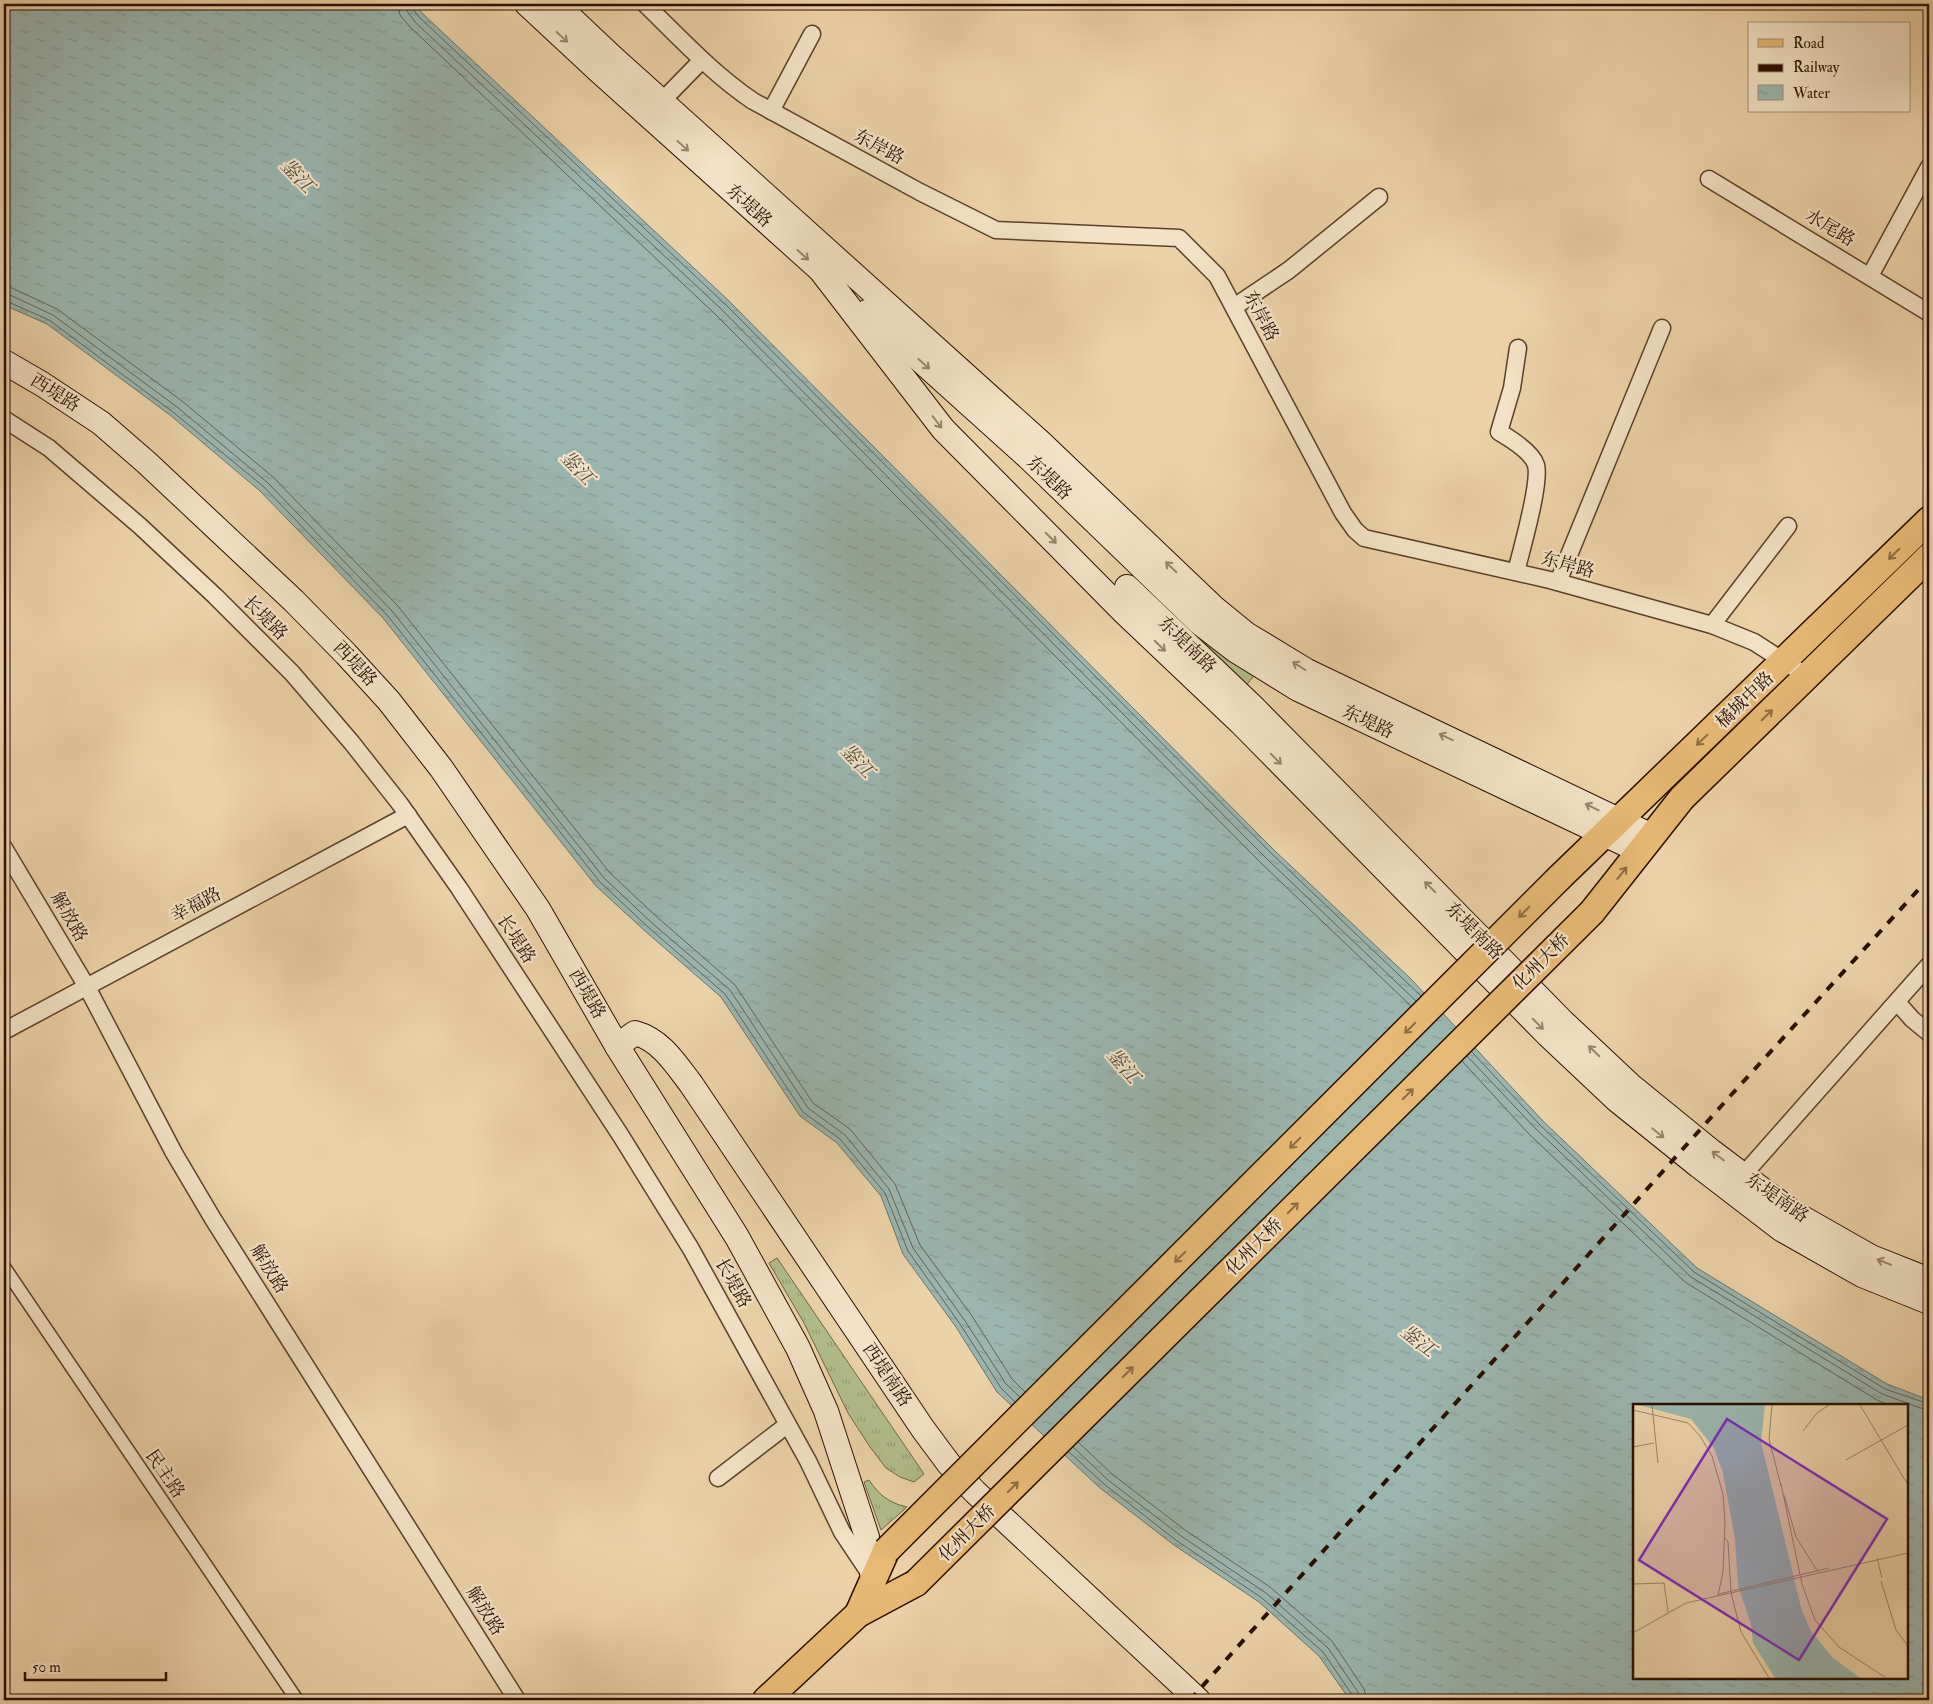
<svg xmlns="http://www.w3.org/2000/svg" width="1933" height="1704" font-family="'IM FELL Double Pica','Noto Serif SC',serif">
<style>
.grass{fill:url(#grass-tufts);stroke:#6e6646}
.water{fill:url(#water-ripples);stroke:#6d7369;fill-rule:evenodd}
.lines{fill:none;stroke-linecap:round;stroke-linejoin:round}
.shore{stroke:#626258;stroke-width:1}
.pedestrian-casing{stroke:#5a402a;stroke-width:15}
.minor-casing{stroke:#5a402a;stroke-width:19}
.secondary-casing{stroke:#2a0f00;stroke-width:26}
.primary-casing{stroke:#2a0f00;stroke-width:29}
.pedestrian{stroke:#f3e2c7;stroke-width:12}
.minor{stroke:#f3e2c7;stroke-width:16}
.secondary{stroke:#f3e2c7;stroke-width:24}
.primary{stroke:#e6b974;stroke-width:26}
.rail{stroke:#2a0f00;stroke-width:4;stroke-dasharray:9 9;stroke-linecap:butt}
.primary-bridge-casing{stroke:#2a0f00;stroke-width:29;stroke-linecap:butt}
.primary-bridge{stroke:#e6b974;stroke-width:26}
.oneway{stroke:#99836d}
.oneway2{stroke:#916c40}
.labels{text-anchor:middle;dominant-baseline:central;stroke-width:4.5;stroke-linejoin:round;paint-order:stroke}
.street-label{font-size:18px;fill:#2a0f00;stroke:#f3e2c7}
.water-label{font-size:19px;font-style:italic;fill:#51493d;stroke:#f3e2c7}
.inset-road{fill:none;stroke:#9e8465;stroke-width:1}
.view{fill:#7b2cbf;fill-opacity:0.15;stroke:#7b2cbf;stroke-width:2.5}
.inset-edge{fill:none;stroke:#2a0f00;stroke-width:2.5}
</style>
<defs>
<pattern id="grass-tufts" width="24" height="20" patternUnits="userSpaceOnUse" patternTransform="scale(1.25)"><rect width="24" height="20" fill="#b2bd8c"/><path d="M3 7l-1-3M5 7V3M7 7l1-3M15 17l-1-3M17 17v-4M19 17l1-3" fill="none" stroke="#99a177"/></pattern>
<pattern id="water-ripples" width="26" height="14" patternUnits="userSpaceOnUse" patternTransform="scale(1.25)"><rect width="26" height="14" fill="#9ab6af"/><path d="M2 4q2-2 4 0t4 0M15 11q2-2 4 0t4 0" fill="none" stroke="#859b95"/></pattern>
</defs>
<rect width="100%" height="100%" fill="#ecd2a9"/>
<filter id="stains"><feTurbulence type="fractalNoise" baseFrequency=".004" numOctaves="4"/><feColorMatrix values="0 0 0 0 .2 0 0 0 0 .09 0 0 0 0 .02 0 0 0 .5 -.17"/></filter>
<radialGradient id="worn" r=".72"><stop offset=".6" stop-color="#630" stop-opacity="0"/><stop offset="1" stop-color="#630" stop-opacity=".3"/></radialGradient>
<g class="grass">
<path d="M1167,605L1256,673L1244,688L1163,609Z"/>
<path d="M777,1258L924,1474L914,1482L900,1477L886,1468L870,1447L848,1413L804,1323L769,1263Z"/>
<path d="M869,1480C879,1495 889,1503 907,1507L881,1530L864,1482Z"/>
</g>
<path class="water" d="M4,4H415L423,14L728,300L1275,851L1411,979L1543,1121L1697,1268L1887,1384L1929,1400V1700H1350L1319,1656L1259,1602L1174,1545L1100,1488L997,1392L956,1327L903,1254L881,1196L837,1143L800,1116L721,997L645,931L596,886L383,618L260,491L170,415L47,324L4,305ZM1634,1405H1907V1678H1634Z"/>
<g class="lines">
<g class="shore">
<path d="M398,4L400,15L410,27L715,314L1262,864L1411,1006"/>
<path d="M405,4L407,11L415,22L720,308L1267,859L1416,1001"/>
<path d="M412,4V8L420,18L725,304L1272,854L1421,996"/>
<path d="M4,287L12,288L57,309L182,401L273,477L397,605L610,873L657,917L735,985L813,1103L850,1129L895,1184L920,1245L972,1316L1012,1379L1025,1392"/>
<path d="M4,294L10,295L53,315L177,407L268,483L392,611L604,878L652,923L730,990L808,1108L845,1135L889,1189L913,1248L965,1321L1006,1384L1020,1397"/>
<path d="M4,300L49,320L173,412L264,487L387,615L600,882L648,927L725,994L803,1112L840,1139L885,1193L908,1251L960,1324L1001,1388L1015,1402"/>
<path d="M1472,1052L1539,1124L1694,1272L1885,1389L1929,1404"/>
<path d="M1467,1056L1535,1128L1691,1277L1882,1394L1929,1411"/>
<path d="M1462,1061L1529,1134L1685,1282L1877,1400L1889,1405"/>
<path d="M1078,1442L1112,1474L1185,1530L1270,1587L1332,1641L1364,1689L1367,1700"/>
<path d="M1073,1447L1108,1480L1181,1536L1266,1593L1328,1648L1358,1692L1360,1700"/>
<path d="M1069,1452L1104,1484L1177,1541L1262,1598L1323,1652L1353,1696V1700"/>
</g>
<defs>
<path id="pedestrian" d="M4,1267L297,1700"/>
<g id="minor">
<path d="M645,4C680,38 713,74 753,101L920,192L996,230L1179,238L1217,276L1343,513L1355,530L1364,538L1550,580L1712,625L1754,642L1807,676"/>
<path d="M662,101L702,60"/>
<path d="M771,111L812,34"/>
<path d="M1709,179L1929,313"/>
<path d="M1870,276L1929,167"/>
<path d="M1234,307L1289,270L1379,197"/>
<path d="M4,419L49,448L140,526L215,596L292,673L352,743L400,804L459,888L621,1136L691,1249L808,1461L842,1532L870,1574"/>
<path d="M1516,572C1521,551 1541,483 1536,465C1532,452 1511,439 1499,432L1512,388L1518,348"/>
<path d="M1558,582L1662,328"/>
<path d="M1712,625L1788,526"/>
<path d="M4,848L87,987L174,1153L213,1219L517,1700"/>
<path d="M1897,1002L1912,1019L1929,1033"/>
<path d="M4,1031L408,815"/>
<path d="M1737,1182L1929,965"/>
<path d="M718,1478L787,1425"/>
</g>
<g id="secondary">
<path d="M527,4L599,71L835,283"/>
<path d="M556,4L612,57L1041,443L1213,607L1246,634L1307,671L1652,836"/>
<path d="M822,272L943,429L1124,612L1241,723L1548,1035L1617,1100L1699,1166L1781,1229L1862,1275L1929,1302"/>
<path d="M867,312L1028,457L1200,623L1235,650L1298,689L1640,851"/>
<path d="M4,362L42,384L101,423L147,463L294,601L346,654L389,701L441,768L538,909L617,1046L737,1237L798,1348L826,1411L867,1537L873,1579"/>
<path d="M1127,587L1255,709L1562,1021L1630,1085L1711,1151L1792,1212L1871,1257L1929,1280"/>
<path d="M617,1046L635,1033C661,1040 675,1063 691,1084L923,1429L949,1464L975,1492L1198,1700"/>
</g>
<g id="primary">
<path d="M1559,878L1929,520"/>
<path d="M1592,912L1682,798L1929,557"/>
<path d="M858,1614L886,1551"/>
<path d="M766,1700L858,1614L916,1583"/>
</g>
</defs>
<use href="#pedestrian" class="pedestrian-casing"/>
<use href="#minor" class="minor-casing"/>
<use href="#secondary" class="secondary-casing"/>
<use href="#primary" class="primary-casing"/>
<use href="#pedestrian" class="pedestrian"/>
<use href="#minor" class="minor"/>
<use href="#secondary" class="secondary"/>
<use href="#primary" class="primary"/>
<path class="rail" d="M1190,1700L1732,1094L1929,878"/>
<defs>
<g id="primary-bridge">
<path d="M886,1551L1559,878"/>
<path d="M916,1583L1592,912"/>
</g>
</defs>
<use href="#primary-bridge" class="primary-bridge-casing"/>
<use href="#primary-bridge" class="primary-bridge"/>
</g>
<defs><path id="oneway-shaft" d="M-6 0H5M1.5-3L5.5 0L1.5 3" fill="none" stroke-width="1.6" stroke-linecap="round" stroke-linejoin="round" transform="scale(1.25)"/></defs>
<g class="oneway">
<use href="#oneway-shaft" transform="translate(562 37) rotate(43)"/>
<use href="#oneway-shaft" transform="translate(683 146) rotate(42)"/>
<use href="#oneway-shaft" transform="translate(803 255) rotate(42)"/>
<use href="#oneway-shaft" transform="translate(924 364) rotate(42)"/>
<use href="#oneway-shaft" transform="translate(937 422) rotate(53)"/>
<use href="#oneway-shaft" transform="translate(1051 538) rotate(45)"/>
<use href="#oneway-shaft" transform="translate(1171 567) rotate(-136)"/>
<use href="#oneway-shaft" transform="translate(1160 646) rotate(44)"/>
<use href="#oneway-shaft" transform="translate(1299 666) rotate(-148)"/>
<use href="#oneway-shaft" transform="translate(1446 737) rotate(-155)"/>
<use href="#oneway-shaft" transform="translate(1276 759) rotate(45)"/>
<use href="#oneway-shaft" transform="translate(1592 807) rotate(-154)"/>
<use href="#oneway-shaft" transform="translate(1430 887) rotate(-135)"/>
<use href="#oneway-shaft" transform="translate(1538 1024) rotate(45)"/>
<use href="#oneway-shaft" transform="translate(1594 1051) rotate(-136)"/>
<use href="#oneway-shaft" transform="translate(1658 1133) rotate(39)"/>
<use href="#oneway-shaft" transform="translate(1718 1156) rotate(-143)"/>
<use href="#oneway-shaft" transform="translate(1884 1262) rotate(-158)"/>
</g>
<g class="oneway2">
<use href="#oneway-shaft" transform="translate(1894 554) rotate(136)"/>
<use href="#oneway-shaft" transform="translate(1767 715) rotate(-44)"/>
<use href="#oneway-shaft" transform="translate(1702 740) rotate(136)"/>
<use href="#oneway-shaft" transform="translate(1622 873) rotate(-52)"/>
<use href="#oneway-shaft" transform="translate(1524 912) rotate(135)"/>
<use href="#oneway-shaft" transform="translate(1410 1028) rotate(135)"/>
<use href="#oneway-shaft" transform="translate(1408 1094) rotate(-45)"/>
<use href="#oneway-shaft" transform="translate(1295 1143) rotate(135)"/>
<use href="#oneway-shaft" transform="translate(1293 1208) rotate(-45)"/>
<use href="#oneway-shaft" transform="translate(1180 1257) rotate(135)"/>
<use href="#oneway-shaft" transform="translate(1128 1372) rotate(-45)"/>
<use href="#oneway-shaft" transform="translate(1013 1487) rotate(-45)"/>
</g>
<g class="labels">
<g class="street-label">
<text transform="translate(879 147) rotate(28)">东岸路</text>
<text transform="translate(749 206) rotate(42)">东堤路</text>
<text transform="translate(1830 228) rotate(31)">水尾路</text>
<text transform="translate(1261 316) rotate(62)">东岸路</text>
<text transform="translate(55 393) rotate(32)">西堤路</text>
<text transform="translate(1049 478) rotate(44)">东堤路</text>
<text transform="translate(1568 565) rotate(15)">东岸路</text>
<text transform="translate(265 618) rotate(45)">长堤路</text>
<text transform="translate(1187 645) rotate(44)">东堤南路</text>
<text transform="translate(355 664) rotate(47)">西堤路</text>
<text transform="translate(1745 700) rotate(-44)">橘城中路</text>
<text transform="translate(1368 722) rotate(25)">东堤路</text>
<text transform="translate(196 905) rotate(-28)">幸福路</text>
<text transform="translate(69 917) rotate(60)">解放路</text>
<text transform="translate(1474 931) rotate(45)">东堤南路</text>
<text transform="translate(516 939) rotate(57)">长堤路</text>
<text transform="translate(1541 962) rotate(-45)">化州大桥</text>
<text transform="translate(587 994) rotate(60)">西堤路</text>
<text transform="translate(1777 1198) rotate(35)">东堤南路</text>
<text transform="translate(1254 1247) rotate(-45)">化州大桥</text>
<text transform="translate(269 1269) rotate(58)">解放路</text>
<text transform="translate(733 1283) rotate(61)">长堤路</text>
<text transform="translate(887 1375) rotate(56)">西堤南路</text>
<text transform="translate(165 1474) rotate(56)">民主路</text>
<text transform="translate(967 1533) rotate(-45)">化州大桥</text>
<text transform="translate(485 1611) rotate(58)">解放路</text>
</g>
<g class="water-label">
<text transform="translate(297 176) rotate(46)">鉴江</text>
<text transform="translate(577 468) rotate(46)">鉴江</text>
<text transform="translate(857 761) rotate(46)">鉴江</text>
<text transform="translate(1123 1066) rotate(49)">鉴江</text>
<text transform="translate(1418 1341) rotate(38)">鉴江</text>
</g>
</g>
<g transform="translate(1633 1404)">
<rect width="275" height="275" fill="#ecd2a9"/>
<path d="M6,1H132L128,38L169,207L178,227L199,253L227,274H142L120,239L118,220L105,182L102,135L90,69L81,44L58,15Z" fill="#9ab6af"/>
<path class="inset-road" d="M19,1L25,59M139,1L136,35L148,82M227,1L275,81M0,6L55,19L67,32L79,52L90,90L92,118L90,168L85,191M170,27L184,9L196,1M0,43L21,39M213,56L275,21M148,80L169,180L182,216L206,243L253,274M151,91L163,133L185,168M91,133L95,138L98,189L108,228L136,274M244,154L249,174M248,177L263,226L275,242M0,180L31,179L35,208M86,190L196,164M0,229L53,199L275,149"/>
<path class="view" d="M94,15L254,115L166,256L6,156Z"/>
<rect width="275" height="275" class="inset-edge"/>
</g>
<rect width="1933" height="1704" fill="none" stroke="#ecd2a9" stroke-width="20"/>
<rect x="5" y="5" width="1923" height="1694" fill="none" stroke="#2a0f00" stroke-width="2.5"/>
<rect x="10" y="10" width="1913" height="1684" fill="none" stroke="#2a0f00"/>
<rect x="1748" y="22" width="162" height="90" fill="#f3e2c7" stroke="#a38e77"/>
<rect x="1758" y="39" width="25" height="8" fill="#e6b974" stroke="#a38e77"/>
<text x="1793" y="48" font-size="15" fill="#2a0f00">Road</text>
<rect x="1758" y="64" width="25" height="8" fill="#2a0f00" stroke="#a38e77"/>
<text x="1793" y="72" font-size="15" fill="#2a0f00">Railway</text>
<rect x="1758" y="85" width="25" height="15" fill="url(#water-ripples)" stroke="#a38e77"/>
<text x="1793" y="98" font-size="15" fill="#2a0f00">Water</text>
<path d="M25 1672v8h141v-8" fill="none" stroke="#2a0f00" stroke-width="2.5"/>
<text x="32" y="1672" font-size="15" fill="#2a0f00" stroke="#f3e2c7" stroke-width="4" paint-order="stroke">50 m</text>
<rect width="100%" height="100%" filter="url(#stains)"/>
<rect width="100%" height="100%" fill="url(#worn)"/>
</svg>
